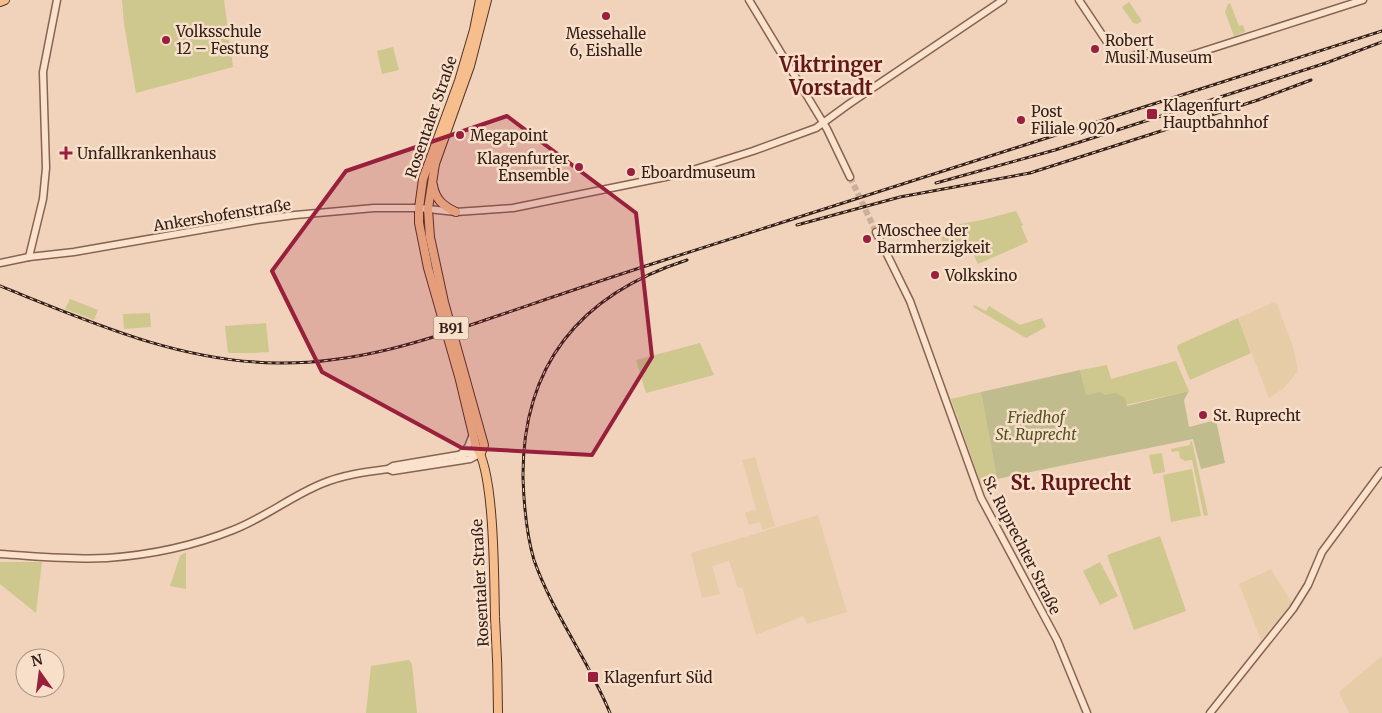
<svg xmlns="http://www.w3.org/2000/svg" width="1382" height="713" font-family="Merriweather,serif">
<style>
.farmland{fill:#e6cda7}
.green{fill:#cec78e}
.cemetery{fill:#c1bc8e}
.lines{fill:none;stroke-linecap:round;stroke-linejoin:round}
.tertiary-tunnel{stroke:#cbaf9a;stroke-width:6;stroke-dasharray:6 3;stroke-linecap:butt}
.tertiary-casing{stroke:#876353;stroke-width:9}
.primary-casing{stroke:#543329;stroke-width:10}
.tertiary{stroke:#fbe2cd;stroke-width:6}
.primary{stroke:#f7be8d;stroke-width:8}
.rail-casing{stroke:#352019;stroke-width:3}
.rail{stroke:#f7dfc9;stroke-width:1;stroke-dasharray:4;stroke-linecap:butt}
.marked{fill:#99203d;fill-opacity:0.2;stroke:#99203d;stroke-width:4;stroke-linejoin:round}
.poi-dot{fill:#99203d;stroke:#f7dfc9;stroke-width:2}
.labels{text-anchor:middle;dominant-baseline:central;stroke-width:5;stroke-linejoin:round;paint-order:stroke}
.shield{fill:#f7dfc9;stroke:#6f594e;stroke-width:1}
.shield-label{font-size:14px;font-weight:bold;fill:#352019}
.poi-label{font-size:15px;fill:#352019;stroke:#f7dfc9;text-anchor:start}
.street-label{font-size:15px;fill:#352019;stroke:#f7dfc9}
.park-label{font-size:15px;font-style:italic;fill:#51531f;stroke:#f7dfc9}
.district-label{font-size:20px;font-weight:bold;fill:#641718;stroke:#f7dfc9}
</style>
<rect width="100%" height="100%" fill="#f0d3ba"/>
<g class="farmland">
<path d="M1274,302L1277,304L1293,347L1298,371L1284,388L1269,398L1238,318Z"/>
<path d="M755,457L775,526L762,530L760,522L749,525L745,513L756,509L742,460Z"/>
<path d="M818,515L847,612L807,624L803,616L756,635L742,587L738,588L729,561L712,566L720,594L702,598L691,553Z"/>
<path d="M1271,569L1292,603L1261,640L1239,584Z"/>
<path d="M1382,656V713H1349L1339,692Z"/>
</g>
<g class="green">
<path d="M122,0H224L233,67L136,93L124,24Z"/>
<path d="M1129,2L1142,21L1137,24L1133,23L1122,7Z"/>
<path d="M1230,3L1239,26L1243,25L1245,32L1234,36L1225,12L1228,4Z"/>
<path d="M393,47L399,70L382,74L377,51Z"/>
<path d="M1016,211L1023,225L1021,226L1028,242L978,264L971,249L1000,236L963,252L960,251L947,255L938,228L982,220Z"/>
<path d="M70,299L98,310L94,320L65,309Z"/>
<path d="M974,305L986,311L989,306L1020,325L1042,318L1046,327L1026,338L973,307Z"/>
<path d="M150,313L151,327L124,329L123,314Z"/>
<path d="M1238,318L1251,353L1190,380L1177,348L1178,345Z"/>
<path d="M266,323L269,352L252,353H228L225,326Z"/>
<path d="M700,343L714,375L646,393L636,360Z"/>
<path d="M1176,361L1189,391L1089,413L1080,370L1107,365L1111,379Z"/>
<path d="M981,392L997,479L981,484L951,399Z"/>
<path d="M1192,441L1208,515L1204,516L1192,460L1185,461L1180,458L1179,451L1172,452L1171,449L1190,445V442Z"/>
<path d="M1162,453L1165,472L1153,474L1149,455Z"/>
<path d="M1192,469L1201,516L1171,522L1163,475Z"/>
<path d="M1160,536L1186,611L1134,630L1107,555Z"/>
<path d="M186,552V589L170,586L180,556Z"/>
<path d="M0,562H42L36,613L0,584Z"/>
<path d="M1100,562L1118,596L1100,605L1083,571Z"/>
<path d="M409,660L412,664L417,713H366L371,666Z"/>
</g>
<path class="cemetery" d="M1080,370L1086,395L1101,392L1104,395L1116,393L1125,398L1127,406L1189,391L1184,400L1189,427L1216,420L1225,463L1201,469L1193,439L997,479L981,392Z"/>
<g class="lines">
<path class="tertiary-tunnel" d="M850,177L876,232"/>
<defs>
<g id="tertiary">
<path d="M749,0L827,129L850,177"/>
<path d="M1079,0L1119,60L1142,53L1179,59L1363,0"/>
<path d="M876,232L910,301L981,498L1057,640L1087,713"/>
<path d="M29,257L43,199L46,168L43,72L57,0"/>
<path d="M0,263L29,257L74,252L257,220L295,215L374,208H419L456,212L513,208L680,174L753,151L816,128L849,104L1003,0"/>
<path d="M460,455L468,447L473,434"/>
<path d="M388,469L393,471L470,459L481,453"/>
<path d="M0,554C35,556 72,560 107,558C150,555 193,546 233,530C264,518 290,497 321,484C342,475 365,472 388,469L393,466L470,453H481"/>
<path d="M1210,713L1293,609L1308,585L1322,552L1382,471"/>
</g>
<g id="primary">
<path d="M480,0L474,30L459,81L423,179L419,208V223L428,268L460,380L476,447C495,471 494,583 495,617C497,649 498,681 498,713"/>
<path d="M0,2L5,0"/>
<path d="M433,185C435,199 443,206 456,212"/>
<path d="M481,453L484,445L444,302L430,237L428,209L435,164L470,66L487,0"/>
</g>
</defs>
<use href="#tertiary" class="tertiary-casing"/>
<use href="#primary" class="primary-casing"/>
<use href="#tertiary" class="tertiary"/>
<use href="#primary" class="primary"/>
<defs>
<g id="rail">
<path d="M936,183L1055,150L1326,63L1382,42"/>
<path d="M797,225L900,197L1030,173L1258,100L1311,80"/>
<path d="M0,286C90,322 179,362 278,363C355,364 425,341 497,316C550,298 602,280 655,263C897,185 1140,109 1382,31"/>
<path d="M610,713C589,661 552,612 534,560C526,533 524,506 523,478C522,364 581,294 687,260"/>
</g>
</defs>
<use href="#rail" class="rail-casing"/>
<use href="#rail" class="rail"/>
</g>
<path class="marked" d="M507,116L636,213L652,357L592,455L462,448L322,372L272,271L346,171Z"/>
<g class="poi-dot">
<circle cx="606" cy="16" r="5"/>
<circle cx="166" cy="40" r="5"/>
<circle cx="1095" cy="49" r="5"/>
<rect x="1146" y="108" width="12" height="12" rx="2.5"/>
<circle cx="1021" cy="120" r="5"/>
<circle cx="460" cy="135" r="5"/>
<path d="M63.5 145.5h5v5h5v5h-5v5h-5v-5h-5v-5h5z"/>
<circle cx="579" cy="167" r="5"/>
<circle cx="631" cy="172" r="5"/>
<circle cx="867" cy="239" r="5"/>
<circle cx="935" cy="275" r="5"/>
<circle cx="1203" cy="415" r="5"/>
<rect x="587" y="671" width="12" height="12" rx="2.5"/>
</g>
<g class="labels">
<rect class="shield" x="433.5" y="316.5" width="35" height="23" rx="4"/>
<g class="shield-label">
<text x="451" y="328">B91</text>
</g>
<g class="poi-label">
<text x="176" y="31">Volksschule<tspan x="176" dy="17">12 – Festung</tspan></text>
<text x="606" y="33" text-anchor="middle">Messehalle<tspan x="606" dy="17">6, Eishalle</tspan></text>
<text x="1105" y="40">Robert<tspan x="1105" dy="17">Musil Museum</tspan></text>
<text x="1163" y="105">Klagenfurt<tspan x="1163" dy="17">Hauptbahnhof</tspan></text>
<text x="1031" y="111">Post<tspan x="1031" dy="17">Filiale 9020</tspan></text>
<text x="470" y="135">Megapoint</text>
<text x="77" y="153">Unfallkrankenhaus</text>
<text x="569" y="158" text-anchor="end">Klagenfurter<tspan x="569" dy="17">Ensemble</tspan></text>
<text x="641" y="172">Eboardmuseum</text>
<text x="877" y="230">Moschee der<tspan x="877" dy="17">Barmherzigkeit</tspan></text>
<text x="945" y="275">Volkskino</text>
<text x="1213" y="415">St. Ruprecht</text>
<text x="604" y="677">Klagenfurt Süd</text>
</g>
<g class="street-label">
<text transform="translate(431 117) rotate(-71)">Rosentaler Straße</text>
<text transform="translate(222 215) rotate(-9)">Ankershofenstraße</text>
<text transform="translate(1022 545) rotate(63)">St. Ruprechter Straße</text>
<text transform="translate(480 583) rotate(-93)">Rosentaler Straße</text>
</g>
<g class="park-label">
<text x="1036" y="417">Friedhof<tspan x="1036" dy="17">St. Ruprecht</tspan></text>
</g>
<g class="district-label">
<text x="831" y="64">Viktringer<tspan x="831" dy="23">Vorstadt</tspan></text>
<text x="1071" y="482">St. Ruprecht</text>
</g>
</g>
<g transform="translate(40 673) rotate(346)"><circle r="24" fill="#f7dfc9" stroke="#a99383"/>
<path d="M0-4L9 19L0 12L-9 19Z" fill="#99203d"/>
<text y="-8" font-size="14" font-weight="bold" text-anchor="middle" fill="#352019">N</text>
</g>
</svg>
